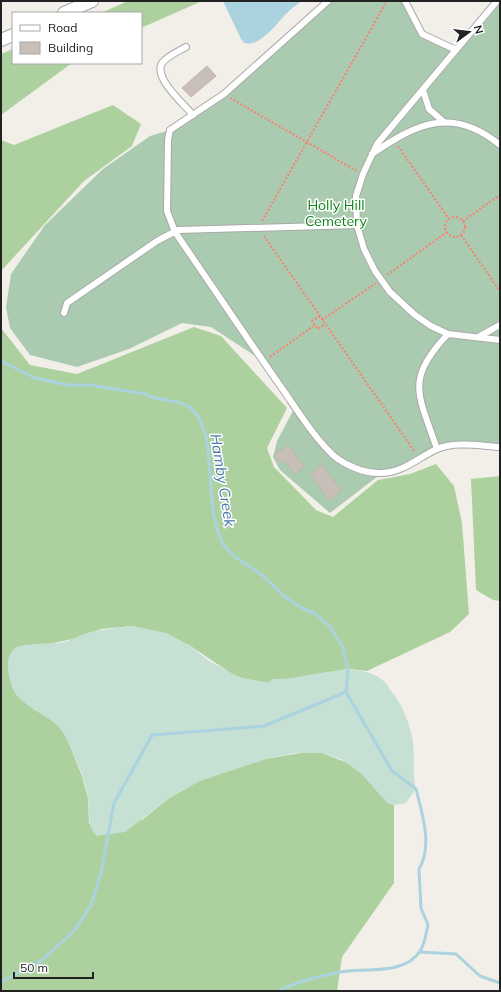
<svg xmlns="http://www.w3.org/2000/svg" width="501" height="992" font-family="Mulish,sans-serif">
<style>
.forest{fill:#add19e}
.wetland{fill:#c6e0d4}
.cemetery{fill:#aacbaf}
.water{fill:#aad3df}
.lines{fill:none;stroke-linecap:round;stroke-linejoin:round}
.stream{stroke:#aad3df;stroke-width:3}
.building{fill:#c7bfb8;stroke:#c4b6ab}
.service-casing{stroke:#a9a9a9;stroke-width:8}
.minor-casing{stroke:#a9a9a9;stroke-width:14}
.path{stroke:#fa8072;stroke-width:2;stroke-dasharray:2 2;stroke-linecap:butt}
.service{stroke:#fff;stroke-width:6}
.minor{stroke:#fff;stroke-width:12}
.labels{text-anchor:middle;dominant-baseline:central;stroke-width:3;stroke-linejoin:round;paint-order:stroke}
.park-label{font-size:14px;fill:#0c8416;stroke:#fff}
.water-label{font-size:15px;font-style:italic;fill:#4a7aab;stroke:#fff}
</style>
<rect width="100%" height="100%" fill="#f2efe9"/>
<g class="forest">
<path d="M128,1H202L141,28V13H101Z"/>
<path d="M13,49V63H72L1,115V54Z"/>
<path d="M113,105L141,124L132,146L84,181L1,271V140L14,145Z"/>
<path d="M194,327L221,336L287,408L267,448L274,467L316,510L333,517L378,480L410,474L436,464L454,486L462,523L469,614L450,632L367,671L348,669L288,680L272,679L269,683L241,678L232,674L189,645L132,626L101,629L78,638L48,644L33,709L51,719L64,731L82,776L88,798L89,824L142,820L168,799L199,781L265,759L307,752L322,753L348,763L363,775L387,802L394,805V883L342,957L337,991H1V328L30,365L77,374Z"/>
<path d="M500,476V601L493,600L476,590L471,479Z"/>
</g>
<path class="wetland" d="M133,626L166,633L189,645L209,661L233,674L241,678L269,683L272,679C307,681 357,655 386,683C388,685 389,689 391,691C402,704 408,719 412,737C416,754 411,772 416,789L406,803L394,805L387,803L363,775L341,759L322,753H295L265,759L199,781L168,799L125,832L97,836C86,826 90,812 88,799C86,779 76,760 68,742C58,717 37,715 19,698C9,689 1,654 17,647C23,644 52,643 59,643C71,642 80,634 91,632C104,629 118,628 133,626Z"/>
<path class="cemetery" d="M328,1H405L422,34L456,50L497,1H500V447L449,445L382,473L330,513L280,470L273,457L277,441L295,407L263,361L211,327L182,323L129,349L77,367L30,355L10,328L6,307L11,274L45,225L103,169L150,136L170,130L203,109Z"/>
<path class="water" d="M223,1H302C298,4 293,7 289,11C277,22 262,47 244,43L241,39Z"/>
<g class="lines">
<g class="stream">
<path d="M1,361L35,378L68,385H89L146,394L151,397L181,403L190,407L199,418L207,439L213,511L217,529L223,544L234,556L262,575L285,597L302,608L316,614L330,627L342,646L348,669L346,692L392,771L416,789C422,813 433,846 419,869L421,908L428,925C426,933 425,944 420,951C406,975 364,968 340,972C320,976 297,981 279,991"/>
<path d="M420,952L456,954L480,976L500,983"/>
<path d="M1,982L42,960L74,931L91,905L101,873L114,803L152,735L264,726L346,692"/>
</g>
</g>
<g class="building">
<path d="M207,66L216,76L191,97L182,88Z"/>
<path d="M288,445L304,467L294,474L285,460L281,463L274,455Z"/>
<path d="M322,465L341,491L329,500L310,474Z"/>
</g>
<g class="lines">
<defs>
<g id="service">
<path d="M328,1L224,94L170,130L168,140L167,211L175,232C210,283 244,334 279,384C295,406 309,431 328,450C340,464 364,474 382,473C404,472 419,457 437,449C455,441 481,446 500,447"/>
<path d="M405,1L422,34L456,50"/>
<path d="M497,1L377,144L363,174L356,196L357,225L364,249L375,271L390,292L415,315L431,326L448,334L500,340"/>
<path d="M186,47C179,51 167,56 162,63C153,78 184,104 193,115"/>
<path d="M423,90L429,109L444,122"/>
<path d="M372,154C417,123 453,106 500,145"/>
<path d="M64,313L67,303L157,241L178,230L357,225"/>
<path d="M480,336L500,325"/>
<path d="M437,449C419,395 404,380 448,334"/>
</g>
<g id="minor">
<path d="M64,13L92,1"/>
<path d="M1,40L13,35"/>
</g>
</defs>
<use href="#service" class="service-casing"/>
<use href="#minor" class="minor-casing"/>
<g class="path">
<path d="M230,98L357,171"/>
<path d="M398,146L449,219"/>
<circle cx="455" cy="227" r="10"/>
<path d="M262,221L387,1"/>
<path d="M463,221L500,195"/>
<path d="M461,235L500,291"/>
<path d="M264,236L415,452"/>
<path d="M387,275L447,232"/>
<path d="M320,316L312,321L318,329L325,324"/>
<path d="M322,320L376,283"/>
<path d="M270,357L315,325"/>
</g>
<use href="#service" class="service"/>
<use href="#minor" class="minor"/>
</g>
<g class="labels">
<g class="park-label">
<text x="336" y="205">Holly Hill<tspan x="336" dy="16">Cemetery</tspan></text>
</g>
<g class="water-label">
<text transform="translate(223 480) rotate(81)">Hamby Creek</text>
</g>
</g>
<rect width="501" height="992" fill="none" stroke="#222222" stroke-width="4"/>
<rect x="12" y="12" width="130" height="52" fill="#ffffff" stroke="#a7a7a7"/>
<rect x="20" y="25" width="20" height="6" fill="#ffffff" stroke="#a7a7a7"/>
<text x="48" y="32" font-size="12" fill="#222222">Road</text>
<rect x="20" y="42" width="20" height="12" fill="#c7bfb8" stroke="#a7a7a7"/>
<text x="48" y="52" font-size="12" fill="#222222">Building</text>
<g transform="translate(469 32) rotate(75)" stroke="#ffffff" stroke-width="3" paint-order="stroke">
<path d="M0-3L7 15L0 10L-7 15Z" fill="#222222"/>
<text y="-6" font-size="11" font-weight="bold" text-anchor="middle" fill="#222222">N</text>
</g>
<path d="M14 972v6h79v-6" fill="none" stroke="#222222" stroke-width="2"/>
<text x="20" y="972" font-size="12" fill="#222222" stroke="#ffffff" stroke-width="3" paint-order="stroke">50 m</text>
</svg>
